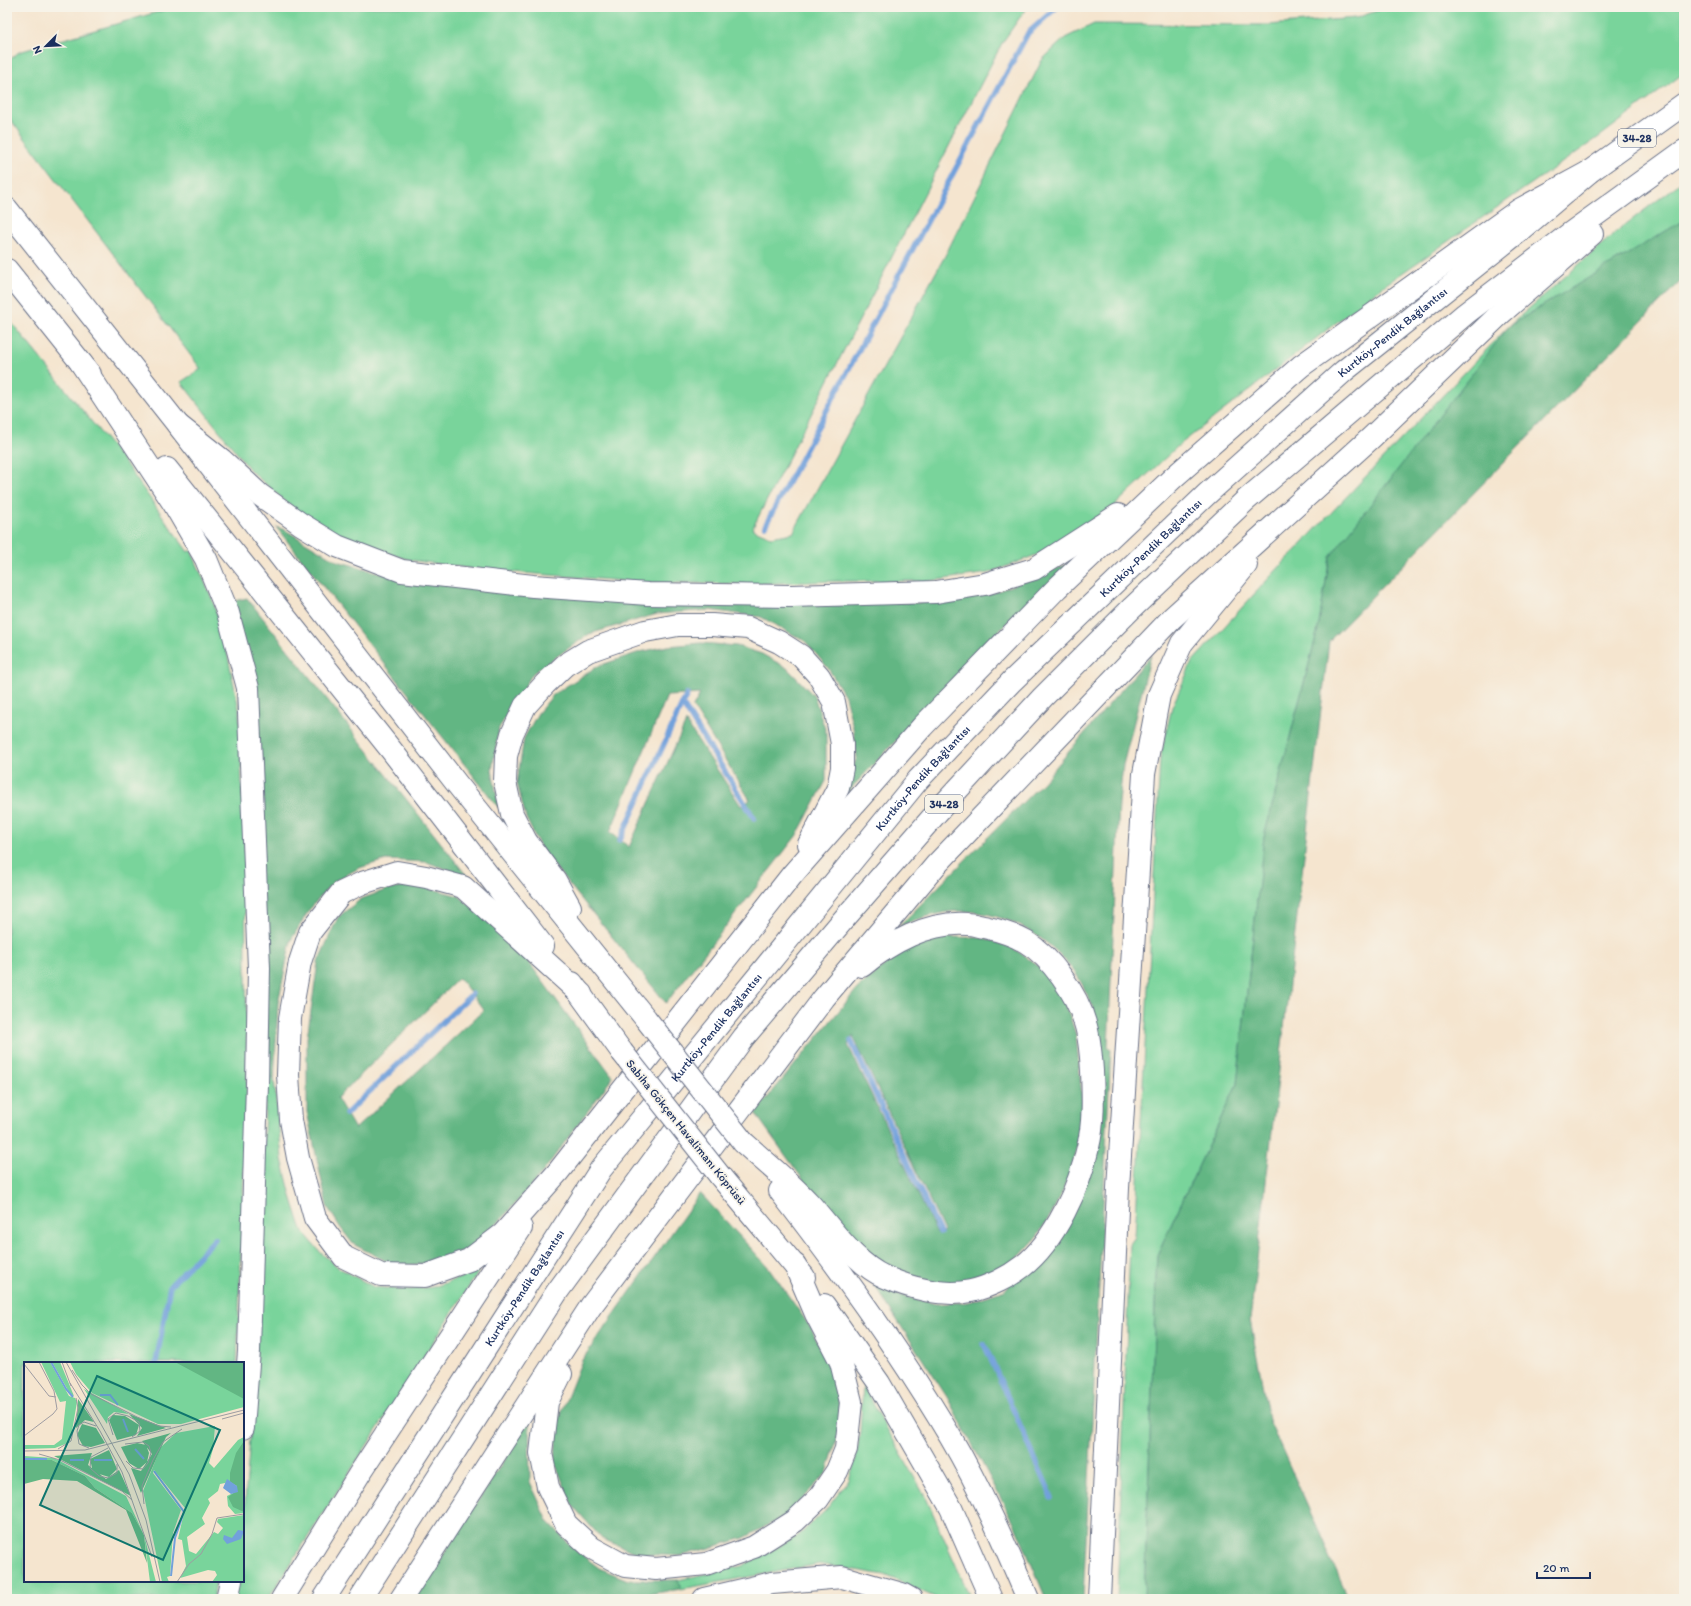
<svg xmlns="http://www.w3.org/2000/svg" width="1691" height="1606" font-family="Itim,sans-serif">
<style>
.green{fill:#79d49b;stroke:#4a827c}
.forest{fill:#62b683;stroke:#3e7270;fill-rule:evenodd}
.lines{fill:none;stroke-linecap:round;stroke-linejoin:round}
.stream{stroke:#72a1db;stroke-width:5.5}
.highway-casing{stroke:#676f86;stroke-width:24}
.highway{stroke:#fff;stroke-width:22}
.highway-bridge-casing{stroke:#676f86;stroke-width:24;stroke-linecap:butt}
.highway-bridge{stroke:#fff;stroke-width:22}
.labels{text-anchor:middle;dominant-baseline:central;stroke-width:3.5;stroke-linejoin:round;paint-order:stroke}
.shield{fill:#f7f3e8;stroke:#5d6a87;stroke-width:1}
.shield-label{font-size:11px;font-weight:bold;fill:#1b2f5e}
.street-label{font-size:12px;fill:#1b2f5e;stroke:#f7f3e8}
.inset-river{fill:none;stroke:#72a1db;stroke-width:2}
.inset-road{fill:none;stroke:#9e9ca2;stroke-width:1}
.view{fill:#0f766e;fill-opacity:0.15;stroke:#0f766e;stroke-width:2}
.inset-edge{fill:none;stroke:#1b2f5e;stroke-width:2}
</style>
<rect width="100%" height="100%" fill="#f7f3e8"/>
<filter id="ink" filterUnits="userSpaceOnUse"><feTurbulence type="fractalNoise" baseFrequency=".025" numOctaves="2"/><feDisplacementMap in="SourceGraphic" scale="8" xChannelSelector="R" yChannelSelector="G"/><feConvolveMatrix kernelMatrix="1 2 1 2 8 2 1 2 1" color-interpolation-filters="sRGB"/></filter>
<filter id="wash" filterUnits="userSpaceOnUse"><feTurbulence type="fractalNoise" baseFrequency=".012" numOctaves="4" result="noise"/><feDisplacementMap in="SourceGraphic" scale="16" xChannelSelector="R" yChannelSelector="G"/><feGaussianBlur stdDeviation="0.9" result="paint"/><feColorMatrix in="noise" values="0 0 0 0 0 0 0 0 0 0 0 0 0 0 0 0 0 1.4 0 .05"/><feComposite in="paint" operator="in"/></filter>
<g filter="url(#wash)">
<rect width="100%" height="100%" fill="#f5e5cf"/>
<g class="green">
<path d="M175,7H1030L1025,10L1002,43L752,529L771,537L793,533L946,254L1042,60L1065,38L1094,24L1268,25L1356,18L1388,7H1684V73L1599,137L1382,287L1178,446L1114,506L1041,553L989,573L929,581H838L749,584L637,582L474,569L410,560L351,542L305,519L251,471L181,382L201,369L7,115V62L19,52Z"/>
<path d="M1684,180V223L1330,557L1318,629L1264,837L1237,1084L1157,1255L1144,1599H1117L1130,1244L1135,1237L1160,759L1172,707L1192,662L1270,577L1509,326L1617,231Z"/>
<path d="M7,317L125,463L188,552L191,550L213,601L227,652L239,709L245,864L247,1085L237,1363H25V1581H216L213,1599H7Z"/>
<path d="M266,1077L274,1079L282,1159L291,1196L302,1230L321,1253L339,1268L374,1287L405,1290L434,1287L479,1271L268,1599H234L236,1581H243V1528L256,1361Z"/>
<path d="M863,1386L927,1500L971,1599H939L885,1575L820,1564L681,1589L678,1580L742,1566L798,1536L825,1511L849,1480L856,1458L860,1433Z"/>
</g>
<g class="forest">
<path d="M1684,220V278L1329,641L1250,1320L1269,1420L1349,1599H1144L1157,1255L1237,1084L1264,837L1318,629L1330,557L1509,326Z"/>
<path d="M276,527L285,530L337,561L406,580L917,603L990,594L1071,563L1005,625L842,798L857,757L853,727L845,696L828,668L805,641L761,617L710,610L657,614L589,634L533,673L499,728L492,770L499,808Z"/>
<path d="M247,598L467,876L426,862L386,860L359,868L333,882L309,910L291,940L278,1003L274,1079L266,1077L234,601Z"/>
<path d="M701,643L737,646L762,654L787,668L814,696L826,732V781L797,835L666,1003L542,851L526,818L517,783L524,738L538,713L554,694L598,666L640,652L668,646ZM700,694L693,707L750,800L741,806L686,722L629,847L610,832L667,696Z"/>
<path d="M1151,655L1123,765L1119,803L1108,1047L1111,1049L1083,1599H1046L1016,1527L947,1397L873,1283L903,1296L936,1304L969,1302L1005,1290L1085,1186L1090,1014L1094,1010C1089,999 1084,987 1078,977C1052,938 1008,912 961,911C939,911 919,919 899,926L1044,781Z"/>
<path d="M410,886L429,888L459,896L484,917L527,960L613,1077L539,1177L496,1225L468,1250L429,1263L408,1265L388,1262L353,1244L340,1227L327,1206L307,1112V1038L318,962L338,917L361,899L386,890ZM459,978L484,1010L355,1129L337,1098Z"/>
<path d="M950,937L984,938L1013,948L1037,965L1052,983L1065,1002L1076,1035L1083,1108L1076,1153L1066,1184L1053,1211L1037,1237L1018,1258L998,1271L974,1282L941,1285L888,1269L864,1250L812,1192L755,1113L857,989L899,952L925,941ZM853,1036L944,1231L937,1234L848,1045Z"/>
<path d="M700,1193L769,1268L811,1328L837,1384L841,1424L827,1473L785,1516L744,1538L681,1556L640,1554L602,1539L572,1505L555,1463L557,1423L582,1360Z"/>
<path d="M529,1421L530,1482L548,1521L573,1548L599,1568L628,1580H678L681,1589L618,1599H415Z"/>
</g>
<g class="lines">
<g class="stream">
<path d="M765,526L1028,33L1057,7"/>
<path d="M683,705L754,818"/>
<path d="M620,840L687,694"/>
<path d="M851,1041L940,1233"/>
<path d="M346,1114L472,994"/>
<path d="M984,1344L1052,1497"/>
<path d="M156,1363L170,1286L215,1239"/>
</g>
</g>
</g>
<g filter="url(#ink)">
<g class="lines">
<defs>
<g id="highway">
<path d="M7,209L178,425L457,784L646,1019"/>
<path d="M7,270L90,374"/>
<path d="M81,363L174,504L206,559L228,613L248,688L259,968L257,1084L249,1351L243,1428"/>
<path d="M178,425L222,460L260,495L301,524L337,546L402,571L533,586L648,594L791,596L936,592L985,584L1034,569L1118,515"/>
<path d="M167,469L392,751L543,946"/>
<path d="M570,907L555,880L526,841L512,814L505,782L506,756L512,734L525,706L545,684L565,665L588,651L645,631L678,625H712L748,628L779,642L801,656L819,676L834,702L842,744V768L838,788L809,844"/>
<path d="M572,983L622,1052"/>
<path d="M581,994L463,887L426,877L397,872L362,883L341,893L310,932L300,962L290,1018L288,1075L291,1120L298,1158L315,1218L344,1257L381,1275L425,1276L469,1260L503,1234L558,1172L792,875L922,727L1057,588L1174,477L1301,366L1519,210L1589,172"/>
<path d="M743,1142C765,1162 789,1181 809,1203C830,1226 855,1264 885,1277C910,1288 943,1297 971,1291C989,1287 1009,1277 1023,1266C1055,1241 1080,1186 1088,1147C1094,1122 1093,1097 1092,1071C1091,1056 1090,1038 1085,1023C1077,994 1051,957 1026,942C1014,935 998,930 984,927C978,926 972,924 967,924C929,921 889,943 862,966"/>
<path d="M720,1176L804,1277"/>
<path d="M780,1191C841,1270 900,1351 951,1438C981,1489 1005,1545 1028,1599"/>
<path d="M824,1305L879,1383L951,1508L991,1599"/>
<path d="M561,1374L547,1402L541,1453L548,1487L566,1524L592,1548L625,1566L656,1569L706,1564L754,1547L795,1521L818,1499L837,1471L846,1449L851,1402L841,1362L816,1314L795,1265"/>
<path d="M227,1599L231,1581"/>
<path d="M282,1599L360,1473L521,1228"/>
<path id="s1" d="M324,1599L601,1169L918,780L1012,681L1207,494L1344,371L1522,229L1589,172L1684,104"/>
<path d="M360,1599L557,1292L744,1037L844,919L946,802L1043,697L1131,609L1246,500L1465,314L1568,235L1684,151"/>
<path d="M401,1599L591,1306L824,998L936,865L1172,618L1372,437L1499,315L1592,234"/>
<path d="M704,1599L772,1583L842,1577L902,1594L911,1599"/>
<path d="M1099,1599L1118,1188L1144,774L1159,695L1182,643L1246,565"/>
</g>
</defs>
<use href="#highway" class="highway-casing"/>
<use href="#highway" class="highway"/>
<defs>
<g id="highway-bridge">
<path d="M646,1019L743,1142"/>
<path d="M622,1052L720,1176"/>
</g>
</defs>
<use href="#highway-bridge" class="highway-bridge-casing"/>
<use href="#highway-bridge" class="highway-bridge"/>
</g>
</g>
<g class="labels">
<g class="shield">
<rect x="1618" y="129" width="38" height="18" rx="3"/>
<rect x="925" y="795" width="38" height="18" rx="3"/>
</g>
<g class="shield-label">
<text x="1637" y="138">34-28</text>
<text x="944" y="804">34-28</text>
</g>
<g class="street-label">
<text stroke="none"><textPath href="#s1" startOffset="1666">Kurtköy-Pendik Bağlantısı</textPath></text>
<text stroke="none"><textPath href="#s1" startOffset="1342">Kurtköy-Pendik Bağlantısı</textPath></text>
<text stroke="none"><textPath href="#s1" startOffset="1018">Kurtköy-Pendik Bağlantısı</textPath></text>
<text stroke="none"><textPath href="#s1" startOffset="694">Kurtköy-Pendik Bağlantısı</textPath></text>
<text transform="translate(686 1132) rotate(51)">Sabiha Gökçen Havalimanı Köprüsü</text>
<text stroke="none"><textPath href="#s1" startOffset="370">Kurtköy-Pendik Bağlantısı</textPath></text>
</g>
</g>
<g transform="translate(24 1362)">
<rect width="220" height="220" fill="#f5e5cf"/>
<path d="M17,0H26L45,34L51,36L53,40L47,75L44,81L31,86L0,87V83H30L38,77L42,39L36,40ZM28,0H36L50,34L46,32ZM46,0H220V45L157,62H134L68,31L52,12ZM60,27L105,52L90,50L84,55L83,62ZM191,64L189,87L185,101L190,106L214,78L220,75V151L211,152L204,144L203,134L211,130L213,124L206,120L196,122L194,129L184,137L186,141L178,156L181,162L163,175L165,189L172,192L190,170L194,172L199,166L193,160L194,157L220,153V220H188L193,213L191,209L184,208L156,216L162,204L158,178L154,177L161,146L130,108L129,111L157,148L149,171L146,214L143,215L145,220H138L119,129L137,85L152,71ZM0,94L30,96L102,134L120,173L132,220H126L120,173L108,151L71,126L61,114L28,98H0Z" fill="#79d49b"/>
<path d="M151,0H220V37ZM54,37L70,60L61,58L52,66ZM105,52L142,66L113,74L118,66ZM89,53L101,54L115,63L112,73L93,78L85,58ZM58,62L72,66L81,81L67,85L59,84L53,73ZM147,71L142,75L117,131L107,106L117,109L128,92L118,79ZM220,79V150L209,145L204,135L211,130L213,124L206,120V111L212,91ZM113,81L122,83L125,91L123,100L115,107L105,101L97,85ZM85,88L93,107L85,115L69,110L66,97ZM68,91L64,103L82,117L95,108L107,134L30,94ZM0,98H28L61,114L71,126L108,151L120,173L123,201L102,148L53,119L19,117L0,122Z" fill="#62b683"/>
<path d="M203,117L213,124L214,130L207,132L199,126ZM214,168L220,169L217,177L203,182L199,177L200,173L208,176Z" fill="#72a1db"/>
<path class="inset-river" d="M27,0L42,27L49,35M76,33H86L94,43M99,57L104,70M111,87L120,97M0,97H23M46,98H60M70,98H88M130,109L160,150L151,176L147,214"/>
<path class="inset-road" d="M38,0L47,24M42,0L105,112L122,158L136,220M0,2L25,34L32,35M48,8L58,23L67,32L113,55L135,64L147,65M46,21L76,69L98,110L128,195M198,57L220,51M89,73L84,57L92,51L104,54L115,60L116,69L108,75M0,74L29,52L33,47L30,29L15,0M101,82L119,80L125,84L127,91L124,101L119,107L109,106L102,99M65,86L55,82L53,69L55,63L60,60L72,64M84,86L67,95L66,106L75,114L84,116L93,111V102M34,87L47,79L54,46L52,36M0,89L61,88L220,48M15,92L36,98L98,129L108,138M120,142L118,124L129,98L139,80L158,67M153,220L165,202L177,192L188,172L193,156L220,152"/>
<path class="view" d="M73,14L196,68L139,198L16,143Z"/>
<rect width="220" height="220" class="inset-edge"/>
</g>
<rect width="1691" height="1606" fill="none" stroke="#f7f3e8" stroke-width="24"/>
<g transform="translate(46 46) rotate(246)" stroke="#f7f3e8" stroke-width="3" paint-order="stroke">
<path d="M0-3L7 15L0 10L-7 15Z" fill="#1b2f5e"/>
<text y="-6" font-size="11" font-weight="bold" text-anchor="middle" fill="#1b2f5e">N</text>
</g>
<path d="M1537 1572v6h53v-6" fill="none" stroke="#1b2f5e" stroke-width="2"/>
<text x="1543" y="1572" font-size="12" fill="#1b2f5e" stroke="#f7f3e8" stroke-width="3" paint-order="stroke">20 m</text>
</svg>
